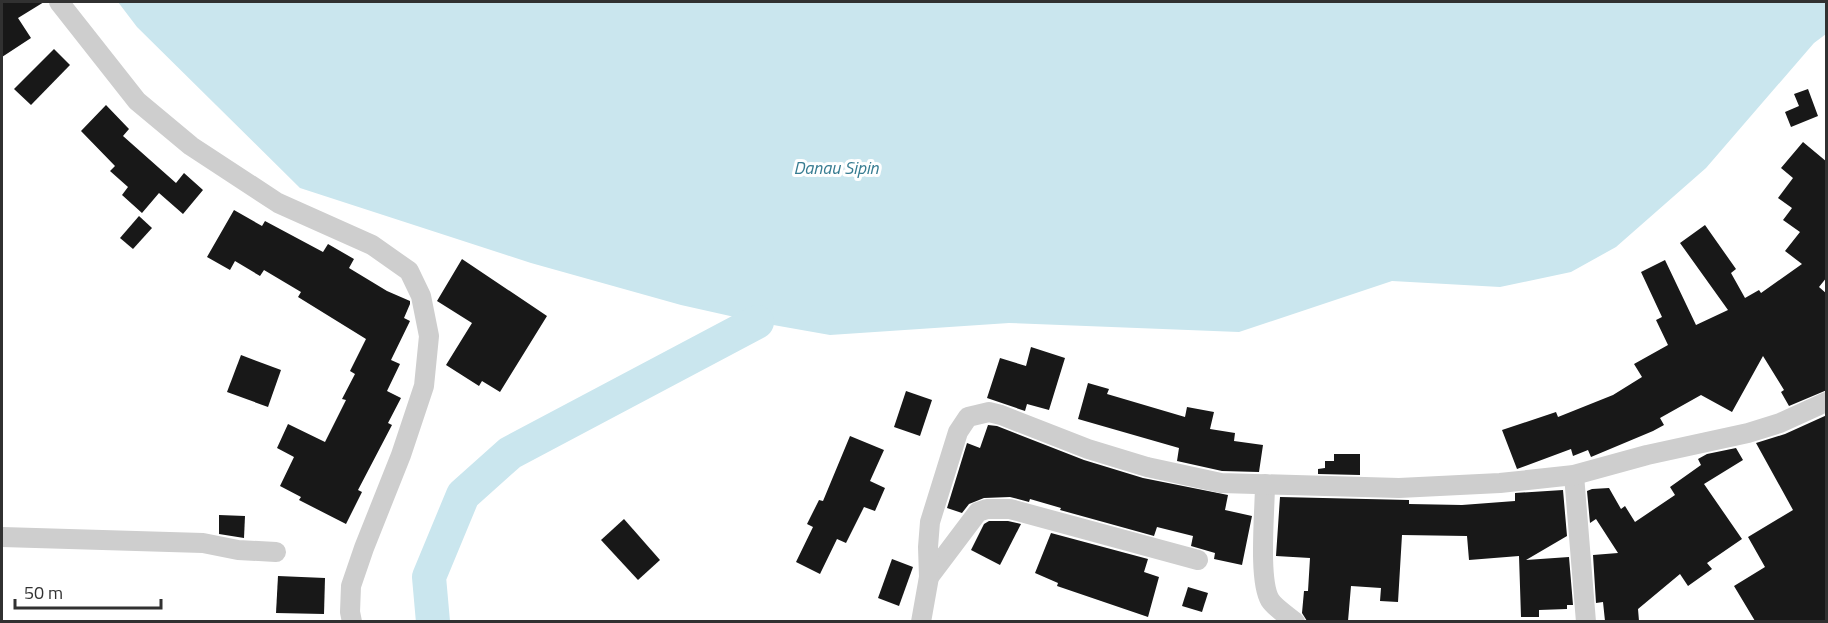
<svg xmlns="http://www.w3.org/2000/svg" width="1828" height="623" font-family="'Titillium Web',sans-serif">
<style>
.water{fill:#cae6ee}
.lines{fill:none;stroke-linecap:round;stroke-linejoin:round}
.river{stroke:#cae6ee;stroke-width:34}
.building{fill:#181818}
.minor{stroke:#cecece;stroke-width:20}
.labels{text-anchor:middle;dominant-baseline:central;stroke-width:6;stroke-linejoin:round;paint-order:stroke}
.water-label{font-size:18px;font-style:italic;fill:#377c91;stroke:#fff}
</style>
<rect width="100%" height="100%" fill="#fff"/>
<path class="water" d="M118,2H1826V34L1814,43L1706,168L1616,247L1571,272L1500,287L1392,281L1239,332L1009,323L830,335L757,322L681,305L531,263L300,188L137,27Z"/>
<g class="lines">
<path class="river" d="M433,622L429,577L463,495L510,453L757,322"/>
</g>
<g class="building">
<path d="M2,2H44L18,18L31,38L2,57Z"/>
<path d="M54,49L70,65L31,105L14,89Z"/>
<path d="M1808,89L1818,116L1791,127L1785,112L1799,106L1794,94Z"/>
<path d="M106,105L129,129L123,136L176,183L184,173L203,190L183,214L159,193L142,213L122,195L128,187L110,171L115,166L81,131Z"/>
<path d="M1803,142L1827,162V277L1819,287L1827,294V390L1789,406L1781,392L1784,390L1763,356L1732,412L1701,395L1660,418L1664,425L1653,431L1591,457L1588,450L1573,456L1571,449L1517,469L1502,430L1556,412L1558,417L1613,395L1642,377L1634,364L1668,345L1656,320L1662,317L1641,272L1665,260L1696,325L1728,310L1680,243L1705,225L1736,269L1731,273L1745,298L1759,290L1761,293L1802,264L1785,251L1800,232L1783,220L1792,208L1778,198L1793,178L1781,168Z"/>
<path d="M234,210L262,226L265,221L323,252L328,244L354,259L349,268L387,291L410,301V304L404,318L410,321L391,360L400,364L387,391L401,398L388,423L392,425L358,490L362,492L346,524L299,500L301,497L280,486L294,457L277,448L288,424L325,442L346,400L342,399L355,374L350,371L366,339L298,297L301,292L264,270L260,276L235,261L230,270L207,257Z"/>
<path d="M139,216L152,228L133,249L120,238Z"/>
<path d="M462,259L547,316L500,392L482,381L479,386L446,365L472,323L437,301Z"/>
<path d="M1031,347L1065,358L1049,410L1027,404L1025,411L987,398L1000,358L1026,366Z"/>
<path d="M241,355L281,370L268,407L227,392Z"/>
<path d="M1088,383L1109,389L1107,394L1185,417L1187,407L1214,412L1210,429L1235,433L1234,441L1263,445L1259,472L1222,471L1177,461L1179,448L1078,419Z"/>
<path d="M906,391L932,400L920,436L894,427Z"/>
<path d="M1827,415V621H1755L1734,586L1765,567L1748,537L1793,510L1756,443L1785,434Z"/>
<path d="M988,425L997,426L1084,460L1143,478L1228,495L1225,510L1252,516L1242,565L1214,559L1215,553L1191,546L1193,536L1157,527L1154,536L1060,510L1061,508L1030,499L1029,502L1010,497L984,498L969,504L962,513L947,508L967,443L980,448Z"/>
<path d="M850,436L884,450L870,481L885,488L875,511L864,507L846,543L837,539L820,574L796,562L813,527L807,524L819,500L823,501Z"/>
<path d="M1736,448L1743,460L1704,484L1742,539L1707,563L1712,569L1688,586L1680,574L1638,609L1639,621H1605L1603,602L1596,603L1593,555L1618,553L1596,519L1590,523L1587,491L1592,489L1609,488L1621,509L1625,506L1635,522L1675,495L1670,487L1701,465L1698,459L1707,454Z"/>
<path d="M1334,454H1360V475L1318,474V469L1325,468V461H1334Z"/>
<path d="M1563,490L1567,536L1526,560L1569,557L1573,605H1567V609L1539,610V617H1521L1519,556L1469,560L1467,536L1402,535L1398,602L1380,601L1381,588L1351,586L1348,621H1307L1302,613L1304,591H1308L1310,558L1276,556L1280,497L1409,500V504L1462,505L1515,501V493Z"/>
<path d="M219,515L245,516L244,538L219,534Z"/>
<path d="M624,519L660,560L638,580L601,540Z"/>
<path d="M989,521H1008L1021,524L1000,565L971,550L984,524Z"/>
<path d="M1051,533L1148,559L1144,572L1159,577L1148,617L1057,586L1058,583L1035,573Z"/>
<path d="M892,559L913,567L899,606L878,598Z"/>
<path d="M278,576L325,578L324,614L276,613Z"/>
<path d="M1188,587L1208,593L1202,612L1182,606Z"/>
</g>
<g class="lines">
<g class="minor">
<path d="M59,2L137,101L191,146L278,203L372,245L409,271L421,296L429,336L424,386L401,455L364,548L351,586L350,612L352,622"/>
<path d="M1574,475L1586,622"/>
<path d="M1265,484C1265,510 1258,580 1270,600C1275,608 1288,616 1295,622"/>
<path d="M2,537L203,543L238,550L276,552"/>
<path d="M929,577L978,512L987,509H1010L1198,560"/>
<path d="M921,622L929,577L928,547L930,522L958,432L968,417L989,412L1001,415L1088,449L1147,467L1221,483L1399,488L1500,483L1574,475L1647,455L1748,433L1780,423L1826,402"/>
</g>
</g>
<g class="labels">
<g class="water-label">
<text x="836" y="167">Danau Sipin</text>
</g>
</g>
<rect width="1828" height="623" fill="none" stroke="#313131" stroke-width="6"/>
<path d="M15 599v9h146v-9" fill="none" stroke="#313131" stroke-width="3"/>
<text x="24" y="599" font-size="18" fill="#313131" stroke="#ffffff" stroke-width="4.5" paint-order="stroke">50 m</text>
</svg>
